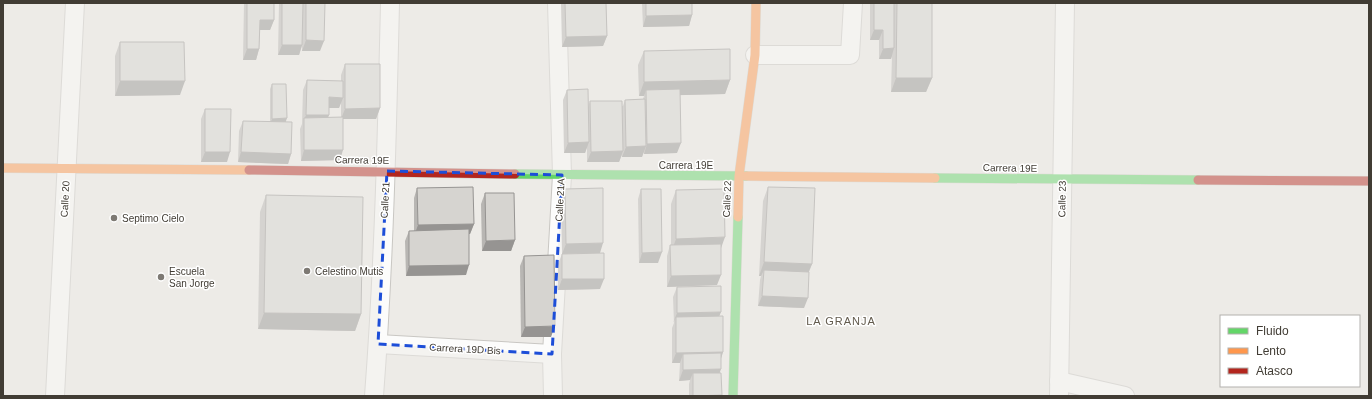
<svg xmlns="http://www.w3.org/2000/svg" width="1372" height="399" font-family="Arial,sans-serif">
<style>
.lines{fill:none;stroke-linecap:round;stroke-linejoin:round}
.street-casing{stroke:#c9c7c3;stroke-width:20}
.fast-casing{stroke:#cbc8bf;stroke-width:10}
.slow-casing{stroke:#cbc8bf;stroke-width:10}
.jam-casing{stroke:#cbc8bf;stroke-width:10}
.street{stroke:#fcfcfb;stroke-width:18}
.fast{stroke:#63d668;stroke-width:9}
.slow{stroke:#ff974d;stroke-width:9}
.jam{stroke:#b3261e;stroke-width:9}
.wall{fill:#b8b6b3;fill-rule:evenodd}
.shaded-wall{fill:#969492}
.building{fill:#d6d4d0;stroke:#969492}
.marked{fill:none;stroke:#1d4ed8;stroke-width:3;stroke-dasharray:8 5;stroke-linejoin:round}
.poi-dot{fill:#7d7973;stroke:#fff;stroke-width:1.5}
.labels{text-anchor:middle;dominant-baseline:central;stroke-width:3;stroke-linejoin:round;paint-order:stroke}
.street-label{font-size:10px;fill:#413c34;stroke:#fff}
.poi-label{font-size:10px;fill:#413c34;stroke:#fff;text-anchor:start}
.neighbourhood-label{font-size:11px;letter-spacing:1px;fill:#625a4d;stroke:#fff}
</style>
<rect width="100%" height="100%" fill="#edebe7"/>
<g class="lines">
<defs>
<g id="street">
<path d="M755,55H850L853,3"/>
<path d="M378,344L552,354"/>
<path d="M1059,381L1125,396"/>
<path d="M55,396L75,3"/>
<path d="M374,396C384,265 387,134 390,3"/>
<path d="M553,396L552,354L562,175L557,3"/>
<path d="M1059,396L1065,3"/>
</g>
<g id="fast">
<path d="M515,174L746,176"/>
<path d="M935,178L1198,180"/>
<path d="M733,396L738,217"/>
</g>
<g id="slow">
<path d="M3,168L249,170"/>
<path d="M746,176L935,178"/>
<path d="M738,217L739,176L755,55L756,3"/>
</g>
<g id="jam">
<path d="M249,170L515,174"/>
<path d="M1198,180L1369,181"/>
</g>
</defs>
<use href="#street" class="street-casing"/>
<use href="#fast" class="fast-casing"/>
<use href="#slow" class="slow-casing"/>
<use href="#jam" class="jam-casing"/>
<use href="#street" class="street"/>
<use href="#fast" class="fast"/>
<use href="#slow" class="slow"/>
<use href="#jam" class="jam"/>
</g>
<g class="wall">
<path d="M244,3H274V20L270,30H260L259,49L256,60H243Z"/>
<path d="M279,3H325L320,51H302V46L299,55H278Z"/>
<path d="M561,3H606L607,36L603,46L562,47Z"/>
<path d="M642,3H692V15L689,26L643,27Z"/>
<path d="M870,3H932V78L926,92H891L892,56L891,59H879V40H870Z"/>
<path d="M120,42L180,95L115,96V56Z"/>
<path d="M644,51L730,80L725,94L680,95L677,153L644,154L643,152L642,157H622V155L619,162H587V147L585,153H564L563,100L567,90L588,107L590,101L623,106L625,100L643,99L644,96H639L638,65Z"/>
<path d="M345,64L380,108L376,119H343L340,160L301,161L300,129L302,124L303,90L307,80L341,81V75ZM341,101V117L328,118L329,108H339Z"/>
<path d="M272,84L286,122L291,154L288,164L238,162L239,131L243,121L270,122V89Z"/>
<path d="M205,109L227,162H201V119Z"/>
<path d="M768,187L812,264L809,272L804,308L758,306L760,280L761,276H759L763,201Z"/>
<path d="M417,188L474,224L470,234H469L466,275L406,276L405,241L409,231H414V198Z"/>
<path d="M565,189L600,253L562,254L561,200Z"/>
<path d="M641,189L658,263H639L638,199Z"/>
<path d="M676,190L721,250L717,285L667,287V256L670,245H671V204Z"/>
<path d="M485,193L515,240L511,251H482L481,204Z"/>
<path d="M266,195L361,314L355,331L258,329L260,212Z"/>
<path d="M562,254L600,289L558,290V264Z"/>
<path d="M524,256L551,337H521L520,266Z"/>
<path d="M677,287L719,317L723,352L721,358L720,373L721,396H689V384L690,380L679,381L680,363H672V328L674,323L673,297Z"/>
</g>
<g class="shaded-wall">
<path d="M692,15L689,26L643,27L646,16Z"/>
<path d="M260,20H274L270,30H256Z"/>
<path d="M874,30H883L879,40H870Z"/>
<path d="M607,36L603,46L562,47L566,37Z"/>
<path d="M306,40L324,41L320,51H302Z"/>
<path d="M282,45H302L299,55H278Z"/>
<path d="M894,48L891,59H879L883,49Z"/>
<path d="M247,49H259L256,60H243Z"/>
<path d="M896,78H932L926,92H891Z"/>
<path d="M730,80L725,94L646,96V90L644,96H639L644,82Z"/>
<path d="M120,81H185L180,95L115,96Z"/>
<path d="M329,97L343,98L339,108H325Z"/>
<path d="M380,108L376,119H341L345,109Z"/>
<path d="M306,115H329L325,126L304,120Z"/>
<path d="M287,118L285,124H270L272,119Z"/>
<path d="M589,142L585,153H564L568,143Z"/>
<path d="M681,143L677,153L644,154L647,144Z"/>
<path d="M646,146L642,157H622L626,147Z"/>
<path d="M304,150H343L340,160L301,161Z"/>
<path d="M623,151L619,162H587L591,152Z"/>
<path d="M205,152H230L227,162H201Z"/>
<path d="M241,152L291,154L288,164L238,162Z"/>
<path d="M474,224L470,234L414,236L418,225Z"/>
<path d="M725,237L720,251L671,253L676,239Z"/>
<path d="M515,240L511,251H482L486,241Z"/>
<path d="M603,243L600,253L562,254L566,244Z"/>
<path d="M662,252L658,263H639L642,253Z"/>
<path d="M764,262L812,264L806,278L764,270L761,276H759Z"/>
<path d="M469,265L466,275L406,276L409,266Z"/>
<path d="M721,275L717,285L667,287L671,276Z"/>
<path d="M562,279H604L600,289L558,290Z"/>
<path d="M762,296L808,298L804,308L758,306Z"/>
<path d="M721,312L717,322L676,317L673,323L677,313Z"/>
<path d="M264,313L361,314L355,331L258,329Z"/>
<path d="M555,326L551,337H521L525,327Z"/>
<path d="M723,352L720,362L683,354L680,363H672L676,353Z"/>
<path d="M721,369L717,380L693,373L690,380L679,381L683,370Z"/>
</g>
<g class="building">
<path d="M247,3H274V20H260L259,49H247Z"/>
<path d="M282,3H303L302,45H282Z"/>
<path d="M306,3H325L324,41L306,40Z"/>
<path d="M565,3H606L607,36L566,37Z"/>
<path d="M646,3H692V15L646,16Z"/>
<path d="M874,3H894V48L883,49V30H874Z"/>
<path d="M897,3H932V78H896Z"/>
<path d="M120,42H184L185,81H120Z"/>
<path d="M730,49V80L644,82V51Z"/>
<path d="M345,64H380V108L345,109Z"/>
<path d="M307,80L343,81V98L329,97V115H306Z"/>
<path d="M272,84H286L287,118L272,119Z"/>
<path d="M588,89L589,142L568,143L567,90Z"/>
<path d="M680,89L681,143L647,144L646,90Z"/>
<path d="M645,99L646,146L626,147L625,100Z"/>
<path d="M590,101H622L623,151L591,152Z"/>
<path d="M205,109H231L230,152H205Z"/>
<path d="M343,117V150H304V118Z"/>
<path d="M243,121L292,122L291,154L241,152Z"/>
<path d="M473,187L474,224L418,225L417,188Z"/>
<path d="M768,187L815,188L812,264L764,262Z"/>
<path d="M603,188V243L566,244L565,189Z"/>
<path d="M641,189H661L662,252L642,253Z"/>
<path d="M724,189L725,237L676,239V190Z"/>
<path d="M485,193H514L515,240L486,241Z"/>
<path d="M266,195L363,197L361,314L264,313Z"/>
<path d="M469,229V265L409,266V231Z"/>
<path d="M721,244V275L671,276L670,245Z"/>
<path d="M604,253V279H562V254Z"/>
<path d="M554,255L555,326L525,327L524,256Z"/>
<path d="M764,270L809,272L808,298L762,296Z"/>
<path d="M721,286V312L677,313V287Z"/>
<path d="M723,316V352L676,353V317Z"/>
<path d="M721,353V369L683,370V354Z"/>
<path d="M693,373H721L722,395L693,396Z"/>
</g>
<path d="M0 0H1372V399H0ZM387,171L562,175L552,354L378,344Z" fill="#edebe7" fill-opacity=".55" fill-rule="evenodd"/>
<path class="marked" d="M387,171L562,175L552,354L378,344Z"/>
<g class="poi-dot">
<circle cx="114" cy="218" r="4"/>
<circle cx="307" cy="271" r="4"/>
<circle cx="161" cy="277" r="4"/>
</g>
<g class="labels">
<g class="street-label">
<text transform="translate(362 160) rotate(1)">Carrera 19E</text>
<text x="686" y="165">Carrera 19E</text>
<text transform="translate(1010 168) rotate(1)">Carrera 19E</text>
<text transform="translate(65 199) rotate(-87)">Calle 20</text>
<text transform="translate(727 199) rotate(-88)">Calle 22</text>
<text transform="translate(1062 199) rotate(-89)">Calle 23</text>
<text transform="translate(385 200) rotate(-87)">Calle 21</text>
<text transform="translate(560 200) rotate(-87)">Calle 21A</text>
<text transform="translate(465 349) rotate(3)">Carrera 19D Bis</text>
</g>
<g class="poi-label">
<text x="122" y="218">Septimo Cielo</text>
<text x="169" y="271">Escuela<tspan x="169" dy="12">San Jorge</tspan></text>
<text x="315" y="271">Celestino Mutis</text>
</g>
<g class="neighbourhood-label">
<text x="841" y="321">LA GRANJA</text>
</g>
</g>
<rect width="1372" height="399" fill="none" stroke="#413c34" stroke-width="8"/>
<rect x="1220" y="315" width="140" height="72" fill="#ffffff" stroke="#b3b1ae"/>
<rect x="1228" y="328" width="20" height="6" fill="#63d668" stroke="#b3b1ae"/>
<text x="1256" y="335" font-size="12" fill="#413c34">Fluido</text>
<rect x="1228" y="348" width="20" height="6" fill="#ff974d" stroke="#b3b1ae"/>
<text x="1256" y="355" font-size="12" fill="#413c34">Lento</text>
<rect x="1228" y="368" width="20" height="6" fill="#b3261e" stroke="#b3b1ae"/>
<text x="1256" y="375" font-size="12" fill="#413c34">Atasco</text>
</svg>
